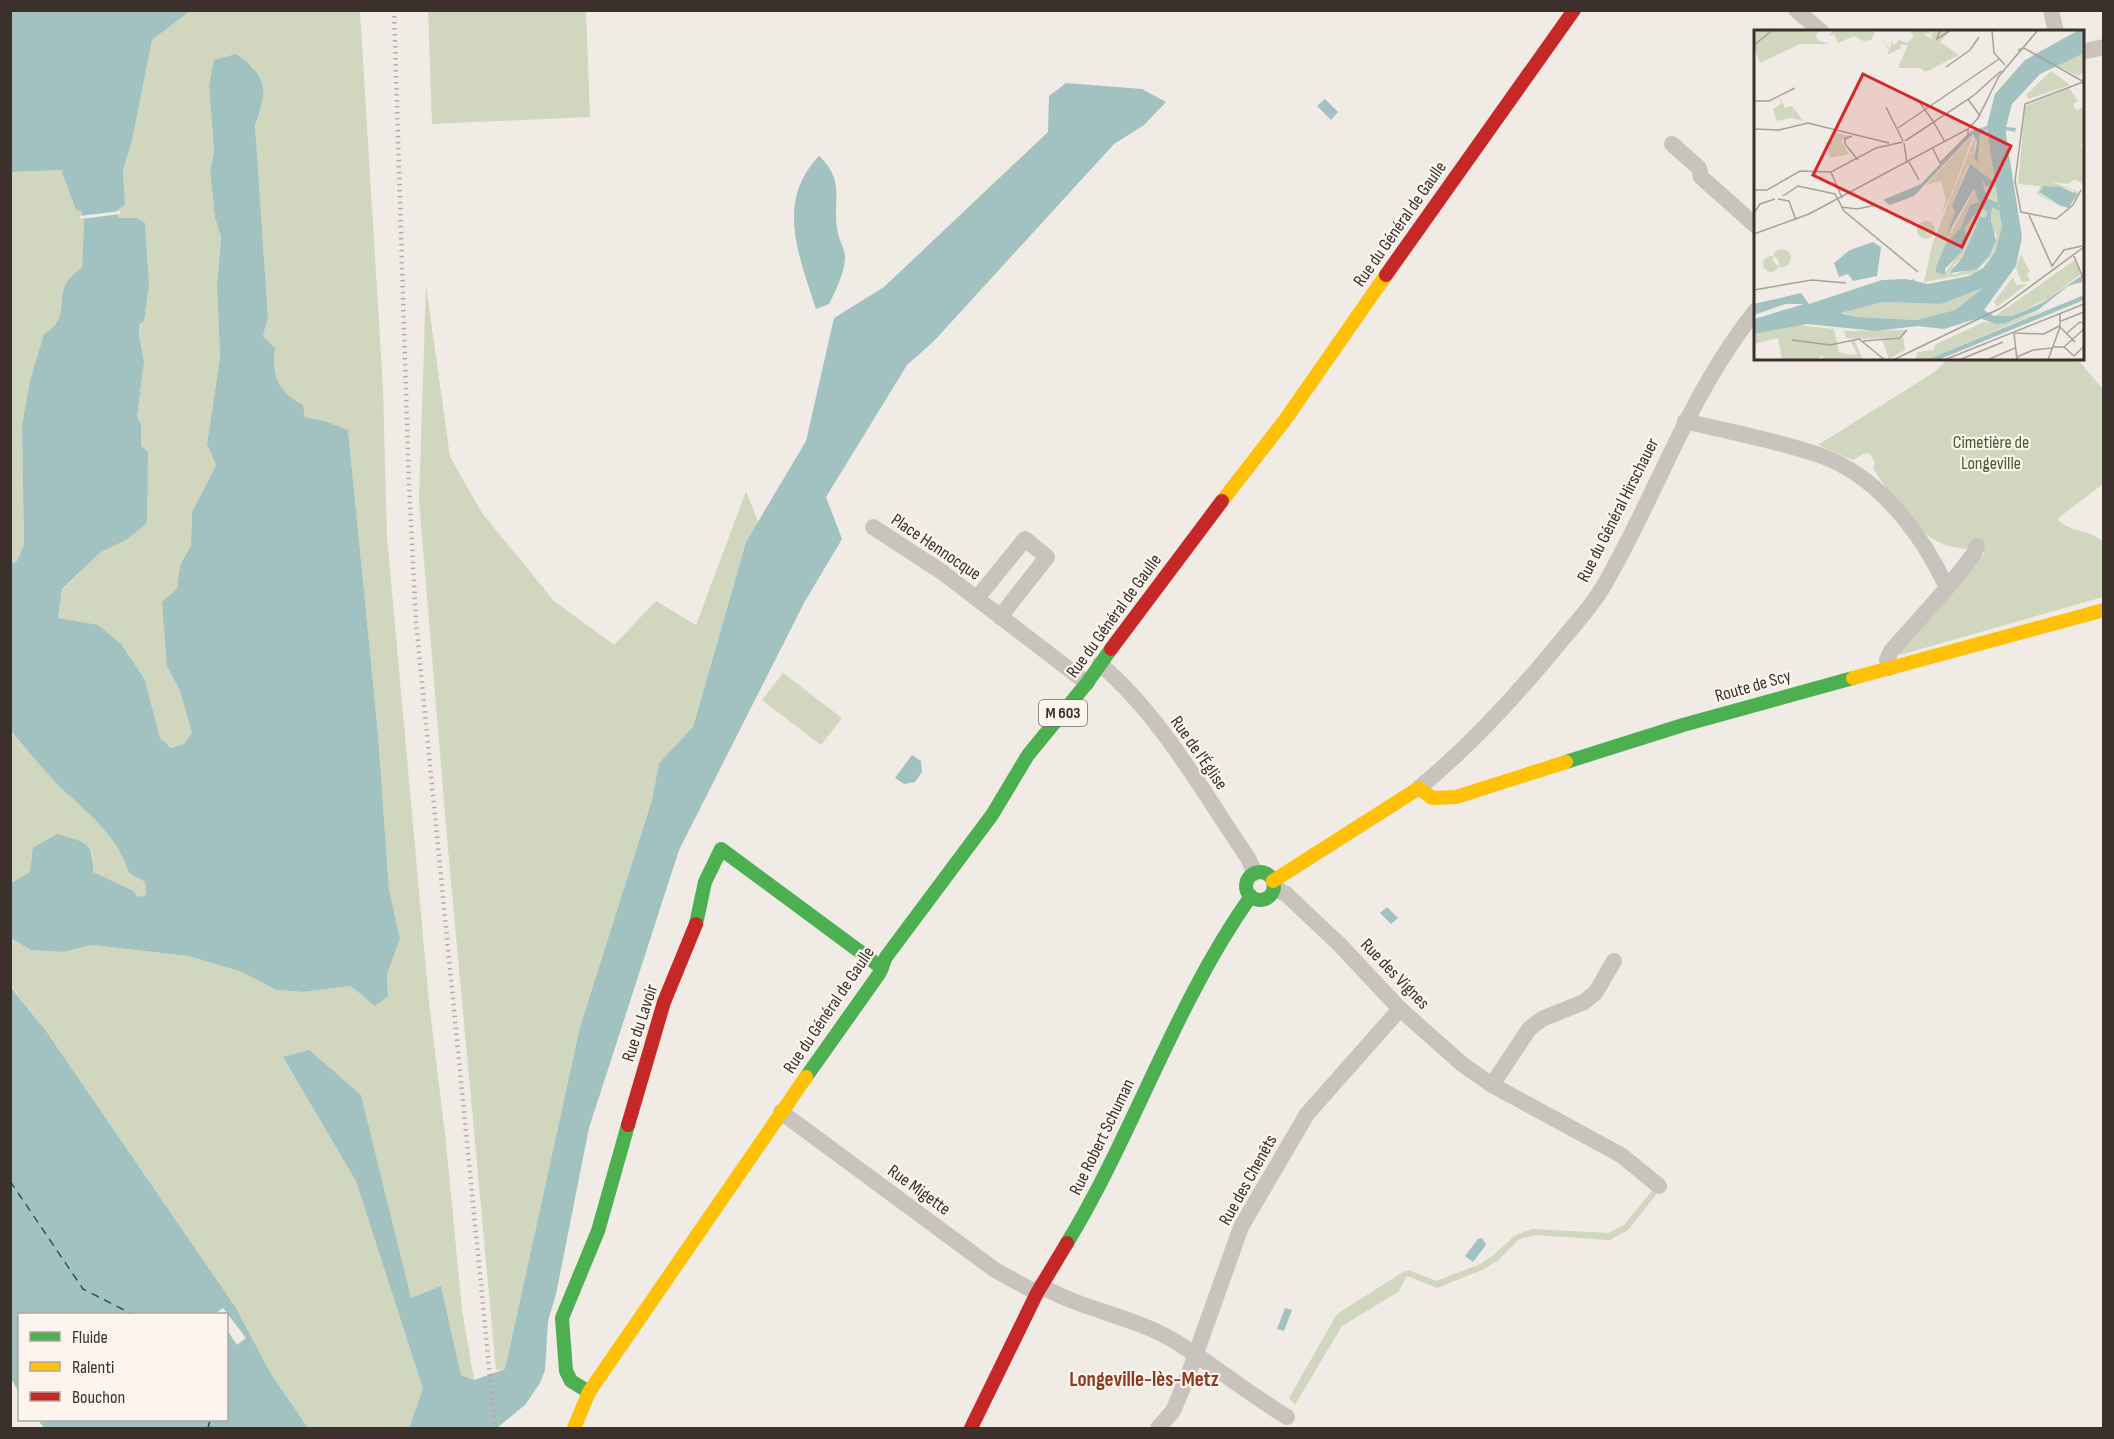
<svg xmlns="http://www.w3.org/2000/svg" width="2114" height="1439" font-family="'Sofia Sans Condensed',sans-serif">
<style>
.green{fill:#d1d6bf}
.water{fill:#a1c2c1}
.pier{fill:#f0ebe5}
.lines{fill:none;stroke-linecap:round;stroke-linejoin:round}
.ferry{stroke:#1f5a5e;stroke-width:1.5;stroke-dasharray:8 6;stroke-linecap:butt}
.street{stroke:#c9c3be;stroke-width:16}
.fast{stroke:#4caf50;stroke-width:14}
.slow{stroke:#ffc107;stroke-width:14}
.jam{stroke:#c62828;stroke-width:14}
.rail{stroke:#b1aca8;stroke-width:4.5;stroke-dasharray:1.5 4.5;stroke-linecap:butt}
.labels{text-anchor:middle;dominant-baseline:central;stroke-width:4.5;stroke-linejoin:round;paint-order:stroke}
.shield{fill:#fbf5ee;stroke:#756b66;stroke-width:1.5}
.shield-label{font-size:16px;font-weight:bold;fill:#3b302b}
.street-label{font-size:18px;fill:#3b302b;stroke:#fbf5ee}
.park-label{font-size:18px;fill:#4a5a2e;stroke:#fbf5ee}
.quarter-label{font-size:21px;font-weight:bold;fill:#8c3b22;stroke:#fbf5ee}
.inset-river{fill:none;stroke:#a1c2c1;stroke-width:3}
.inset-road{fill:none;stroke:#a8a09b;stroke-width:1.5}
.view{fill:#d62828;fill-opacity:0.15;stroke:#d62828;stroke-width:3}
.inset-edge{fill:none;stroke:#3b302b;stroke-width:3}
</style>
<rect width="100%" height="100%" fill="#f0ebe5"/>
<g class="green">
<path d="M190,11H360L383,388L387,537L429,1002L446,1143L462,1309L474,1380L461,1375L441,1286L411,1299L361,1095L283,1057L356,1180L423,1389L409,1428H308L271,1374L236,1308L46,1031L11,986V938L32,950L63,952L92,945L188,956L242,972L276,990L303,992L351,986L388,996L387,974L400,939L389,890L378,733L348,430L325,421L305,417L303,405C277,391 272,376 275,348L263,336L268,317L255,125C266,97 266,93 252,65L209,86L214,150L210,172L215,218L221,237L217,286L220,357L207,444L216,465L192,512L191,546L180,565L167,666L180,691L192,733L184,745L171,748L160,738L145,680L73,622L58,618L62,590L101,552L126,540C130,512 149,441 137,417L144,362L139,335L149,283L145,224L135,218H117V209L125,205L123,170L132,141L152,40Z"/>
<path d="M428,11H586L590,117L432,124Z"/>
<path d="M61,170L76,210L81,211L84,221L82,267C78,271 72,275 68,280C55,300 71,318 44,334L30,380L22,426L24,545L17,561L11,564V172Z"/>
<path d="M426,285L450,457L482,513L554,601L614,645L656,601L696,625L746,491L758,522L746,542L693,727L659,763L652,800L580,1027L505,1369L496,1370L447,838L419,501Z"/>
<path d="M1948,359H2077L2103,389V484L2057,519C2073,534 2088,528 2103,542V597L1900,655L1899,650L1983,555L1984,551L1971,544L1966,549C1959,548 1950,547 1943,544C1913,532 1890,494 1873,468L1875,463L1870,454L1865,453L1853,460L1818,445L1933,373Z"/>
<path d="M783,673L842,718L821,745L762,700Z"/>
<path d="M10,731C26,749 41,767 57,784C86,812 117,834 129,873L145,882L146,896L138,897L132,890L93,872V853L30,872L11,883Z"/>
<path d="M1659,1182L1663,1186L1628,1230L1610,1240L1534,1235L1518,1240L1497,1261L1482,1270L1437,1288L1407,1276L1398,1292L1342,1326L1295,1405L1289,1398L1337,1314L1403,1272L1409,1270L1436,1281L1480,1264L1494,1255L1514,1236L1532,1229L1608,1233L1624,1225Z"/>
</g>
<g class="water">
<path d="M11,11H190L152,40L132,141L123,170L125,205L117,210L118,218H136L145,223L149,283L144,321L140,324L139,335L144,362L137,417L141,424V446L148,452L147,523L126,540L101,552L62,589L58,618L98,625L121,644L145,680L160,738L171,748L184,744L192,733L180,691L167,666L162,602L177,589L180,565L191,546L192,512L216,465L207,444L220,357L217,286L221,237L215,218L210,172L214,150L209,86L214,60L236,54C268,76 268,91 255,125L268,317L263,336L275,348C272,376 277,391 303,405L305,417L325,421L348,430L378,733L389,889L400,939L387,974L388,996L375,1006L351,986L303,992L276,990L242,972L188,956L92,945L63,952L31,950L11,938V883L30,872L33,848L57,834C84,842 94,841 93,872L132,890L138,897L146,895L145,882L129,873C117,834 86,812 57,784C41,767 26,749 11,731V564L17,561L24,545L22,426L30,380L44,334C71,318 55,300 68,280C72,275 78,271 82,267L84,221L81,211L76,210L61,170L11,172Z"/>
<path d="M1066,83L1142,89L1166,102L1144,125L1114,144L934,341L907,365L826,497L842,539L804,603L679,850L589,1128L556,1294L548,1321L545,1370L540,1383L525,1405L497,1428H409L423,1389L356,1181L283,1057L309,1050L361,1095L411,1298L441,1286L461,1375L474,1380L505,1369L580,1027L652,800L659,763L693,727L746,542L806,441L834,318L884,287L1048,132L1049,96Z"/>
<path d="M1325,99L1338,112L1331,120L1317,106Z"/>
<path d="M819,156C847,182 831,202 838,234C840,242 846,251 845,260C843,276 836,290 829,304L816,309C799,256 775,202 819,156Z"/>
<path d="M912,755L921,761L922,772L915,782L904,784L895,778Z"/>
<path d="M1387,907L1398,918L1391,924L1380,913Z"/>
<path d="M10,986L46,1031L236,1308L271,1374L308,1428H44L38,1420H226V1314H20L19,1392L11,1379Z"/>
<path d="M1482,1238L1486,1245L1473,1262L1465,1256L1478,1239Z"/>
<path d="M1285,1308L1292,1310L1284,1331L1277,1329Z"/>
</g>
<g class="pier">
<path d="M120,211V214L81,219L80,216Z"/>
<path d="M223,1308L246,1338L237,1345L227,1330L226,1314H215Z"/>
</g>
<g class="lines">
<g class="ferry">
<path d="M10,1181L83,1289L132,1314"/>
<path d="M208,1428L210,1420"/>
</g>
<g class="street">
<path d="M1796,10L1822,32"/>
<path d="M2051,10L2056,32"/>
<path d="M2082,52L2104,47"/>
<path d="M1672,144L1699,168L1701,177L1756,226"/>
<path d="M1685,421C1729,432 1776,440 1819,455C1878,475 1922,534 1947,588L1891,651L1887,660L1889,668"/>
<path d="M873,527L942,572L1087,683"/>
<path d="M1947,588L1973,555L1977,546"/>
<path d="M977,598L1025,539L1047,557L1000,617"/>
<path d="M1100,664C1161,716 1203,792 1248,858L1255,873"/>
<path d="M1419,788C1471,745 1518,694 1561,641C1577,622 1595,602 1607,580C1659,489 1689,394 1756,310"/>
<path d="M1274,888L1286,894L1340,945L1400,1009L1462,1064L1492,1085L1621,1155L1659,1186"/>
<path d="M1492,1085L1529,1029L1542,1019L1584,1002L1596,992L1614,961"/>
<path d="M781,1112L995,1270L1037,1293"/>
<path d="M1041,1286C1085,1311 1138,1317 1181,1345C1217,1368 1251,1395 1287,1417"/>
<path d="M1158,1428L1173,1411L1189,1373L1241,1227L1307,1114L1400,1009"/>
</g>
<g class="fast">
<path d="M1566,762L1683,725L1853,678"/>
<circle cx="1260" cy="886" r="14"/>
<path d="M696,924L705,882L721,849L882,968"/>
<path d="M806,1077L879,974L886,957L992,815L1028,755L1087,683L1111,649"/>
<path d="M1067,1243C1135,1131 1175,1003 1251,896"/>
<path d="M589,1392L571,1381L566,1371L562,1318L598,1231L628,1125"/>
</g>
<g class="slow">
<path d="M1222,501L1285,420L1386,275"/>
<path d="M1853,678L2104,610"/>
<path d="M1273,881L1419,788L1432,798L1456,797L1566,762"/>
<path d="M574,1428L589,1392L806,1077"/>
</g>
<g class="jam">
<path d="M1386,275L1574,10"/>
<path d="M1111,649L1222,501"/>
<path d="M628,1125L664,1002L696,924"/>
<path d="M971,1428L1037,1293L1067,1243"/>
</g>
<path class="rail" d="M394,10L409,486L416,622L495,1428"/>
</g>
<g class="labels">
<rect class="shield" x="1039" y="700" width="48" height="26" rx="4.5"/>
<g class="shield-label">
<text x="1063" y="713">M 603</text>
</g>
<g class="street-label">
<text transform="translate(1400 224) rotate(-55)">Rue du Général de Gaulle</text>
<text transform="translate(1618 510) rotate(-63)">Rue du Général Hirschauer</text>
<text transform="translate(936 547) rotate(34)">Place Hennocque</text>
<text transform="translate(1114 616) rotate(-54)">Rue du Général de Gaulle</text>
<text transform="translate(1753 686) rotate(-16)">Route de Scy</text>
<text transform="translate(1199 753) rotate(55)">Rue de l'Église</text>
<text transform="translate(1395 974) rotate(46)">Rue des Vignes</text>
<text transform="translate(829 1010) rotate(-56)">Rue du Général de Gaulle</text>
<text transform="translate(640 1023) rotate(-72)">Rue du Lavoir</text>
<text transform="translate(1102 1137) rotate(-64)">Rue Robert Schuman</text>
<text transform="translate(1248 1180) rotate(-61)">Rue des Chenêts</text>
<text transform="translate(919 1190) rotate(36)">Rue Migette</text>
</g>
<g class="park-label">
<text x="1991" y="442">Cimetière de<tspan x="1991" dy="21">Longeville</tspan></text>
</g>
<g class="quarter-label">
<text x="1144" y="1379">Longeville-lès-Metz</text>
</g>
</g>
<g transform="translate(1754 30)">
<rect width="330" height="330" fill="#f0ebe5"/>
<path d="M0,0H68L62,4L63,10L75,14H46L6,33L0,17ZM80,0H119L121,2L117,10L109,11L100,6L84,13L80,4L74,6ZM155,0H173L177,3L170,5L181,10L176,6L179,2L197,0L186,12L205,25L171,42L166,38H144L154,15H146L147,18L133,25L135,20L128,8L136,19L138,10L139,16L145,10L153,13L160,7ZM330,23V42L324,46L302,35ZM297,41L316,55L274,69L272,65ZM315,58L324,71L319,74L322,80L330,77L329,114L326,116L330,118V155L321,149L314,154L298,152L325,162L321,172L320,161L309,157L285,159L286,164L314,180L283,164L286,156L264,154L271,76ZM26,66L31,78L38,76L49,91L37,88L23,91L19,79L27,74ZM233,98L247,176L248,197L241,222L221,243L170,252L178,215L222,104L220,128L224,133L226,105ZM214,135L240,152L236,155L228,150L233,168L244,172L238,177L237,199L243,205L239,221L226,236L199,245L200,235L209,226L225,189L232,188L233,182L226,177L210,199L199,232L191,242H183L192,216L207,199L218,175L225,172L221,159L196,204L202,181L198,175ZM77,102L97,106L87,111L95,124L76,128L72,112L81,110ZM220,104L196,168L188,183L192,170L187,151L172,155ZM163 200a9 9 0 1 1 18 0a9 9 0 1 1-18 0ZM19 228a9 9 0 1 1 18 0a9 9 0 1 1-18 0ZM267,224L276,242L273,244L276,251L268,252L262,238ZM9 234a8 8 0 1 1 16 0a8 8 0 1 1-16 0ZM321,230L327,244L293,269L258,286H241ZM259,247L262,255L273,254L243,277L240,272ZM229,258L201,280L163,290L103,287L86,282L128,272L187,274ZM293,279L172,330H162L163,322L179,320L182,314L230,292L252,293ZM45,295L80,299L85,322L96,325L103,324L96,310L100,309L109,330H70L68,325L63,330H28L24,308L0,314L1,304ZM152,300L148,307L108,309L92,308L90,301ZM149,308L151,320L135,329L128,309Z" fill="#d1d6bf" fill-rule="evenodd"/>
<path d="M325,0H330V23L286,44L258,74L252,97L262,98L261,102L252,100V105L268,207L262,236L230,280L240,286H258L288,273L330,244L328,252L314,256L284,280L252,293L242,294L225,288L190,299L164,296L121,301L53,294L0,304V289L50,274H31L0,285V274L47,263L55,274L128,250L152,249L174,254L215,246L229,238L241,222L248,197L233,99L226,105L224,133L220,128L223,112L219,104L160,166L136,175L129,170L167,154L217,101L233,96L241,64L271,30ZM229,258L201,280L163,290L103,287L86,283L128,272L187,274ZM216,134L240,152L233,157L228,150L233,168L245,173L246,181L238,177L237,191L242,211L236,225L223,239L196,243L209,226L226,187L232,188L233,182L226,177L210,199L213,205L209,220L191,239V245L182,242V238L192,213L207,198L216,175L225,172L220,159L193,205L201,182L198,175ZM290,156L307,157L323,164L315,178L307,176L285,162ZM119,212L127,217L123,246L99,251L94,244L85,247L80,233L96,220ZM330,265V270L184,330H172Z" fill="#a1c2c1" fill-rule="evenodd"/>
<path class="inset-river" d="M294,30L314,28L320,19L330,16M0,294L132,257L153,256L159,251L163,258L208,256L231,244L247,229L256,183L246,124L238,116L244,108L250,70L266,50L290,32"/>
<path class="inset-road" d="M186,0L183,9L197,0M238,0L240,23L251,35M0,15L19,0M264,20L270,18L330,52M192,37L216,20L225,7M214,69L226,86M0,71H15L41,58M166,73L179,91M132,77L149,111M179,91L191,112M144,98L245,29M0,99L25,100L54,93L135,113M98,106L91,109V114L104,130M151,111L219,66L247,41M150,113L153,133M179,119L186,133L214,105V99M155,132L165,150M77,142L88,168M0,160H13L46,141L77,142L122,118L149,112M327,160L319,175L302,189L267,182L261,151L271,74L329,52M29,166L44,156L81,164L90,181L164,242M24,169L35,171L42,190M87,177L103,179L122,175M0,183L6,174L21,169M275,185L298,236L310,220L328,216M0,204L55,184L214,99L224,88L245,46L284,0M319,224L330,250M0,260L58,250L92,253M307,291L330,282M306,297L321,312M260,303L263,330M261,303L290,304L307,295M313,303L326,292L330,293M38,310L76,315L105,309L131,330M109,311L146,308L153,300M299,317H310L320,326L330,316M310,317L330,299M263,327L279,320L298,318M139,330L247,278L330,217M190,330L330,274M205,330L249,312M233,330L261,318M294,330L306,297V284"/>
<path class="view" d="M109,44L257,116L208,217L59,145Z"/>
<rect width="330" height="330" class="inset-edge"/>
</g>
<rect width="2114" height="1439" fill="none" stroke="#3b302b" stroke-width="24"/>
<rect x="18" y="1313" width="210" height="108" fill="#fbf5ee" stroke="#aea6a0" stroke-width="1.5"/>
<rect x="30" y="1332" width="30" height="9" fill="#4caf50" stroke="#aea6a0" stroke-width="1.5"/>
<text x="72" y="1343" font-size="18" fill="#3b302b">Fluide</text>
<rect x="30" y="1362" width="30" height="9" fill="#ffc107" stroke="#aea6a0" stroke-width="1.5"/>
<text x="72" y="1373" font-size="18" fill="#3b302b">Ralenti</text>
<rect x="30" y="1392" width="30" height="9" fill="#c62828" stroke="#aea6a0" stroke-width="1.5"/>
<text x="72" y="1403" font-size="18" fill="#3b302b">Bouchon</text>
</svg>
